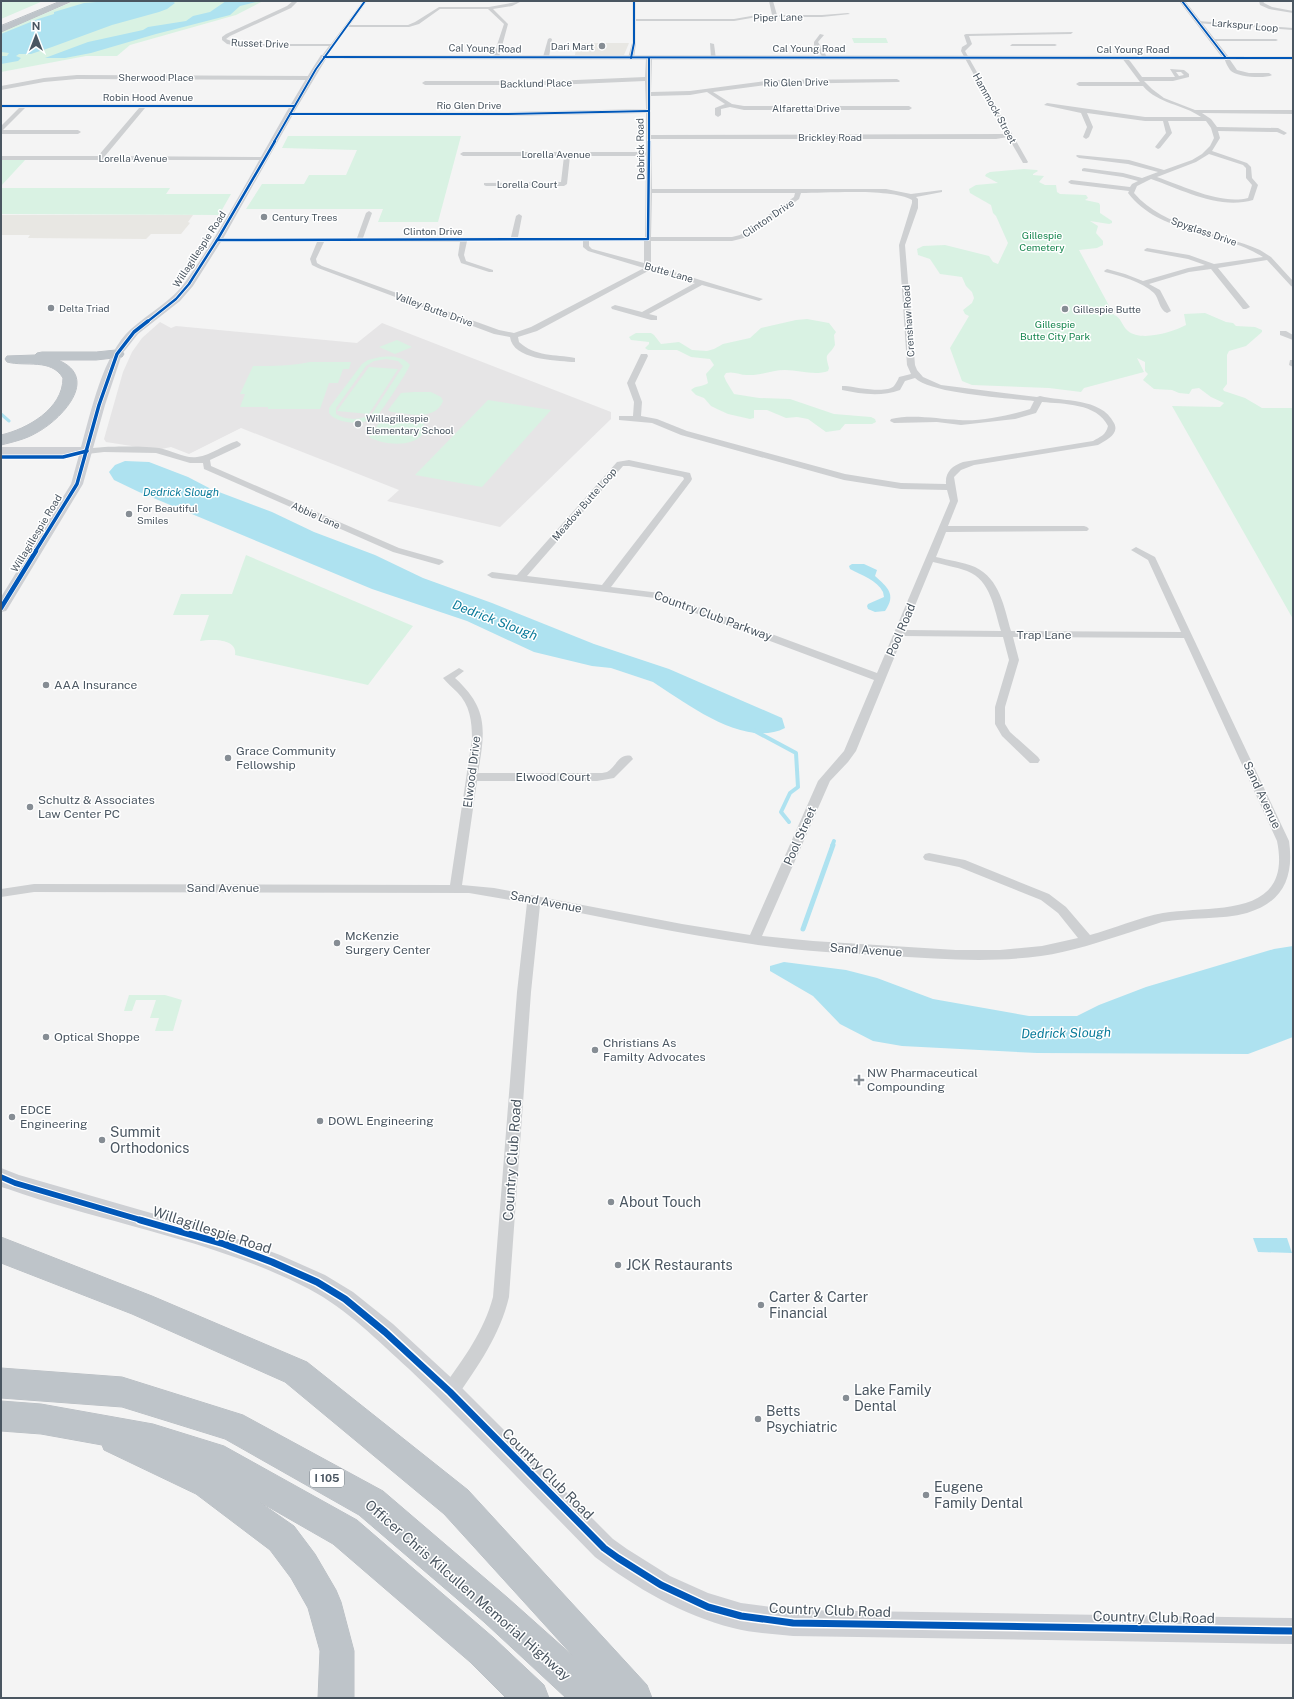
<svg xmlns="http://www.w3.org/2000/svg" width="1294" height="1699" font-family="'Public Sans',sans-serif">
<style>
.commercial{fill:#e8e7e3}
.education{fill:#e6e5e6}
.green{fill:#d9f2e3;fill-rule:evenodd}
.water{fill:#aee2f0}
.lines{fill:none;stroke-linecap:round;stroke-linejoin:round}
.stream-far2{stroke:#aee2f0;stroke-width:3}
.stream-far1{stroke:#aee2f0;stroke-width:4}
.stream{stroke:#aee2f0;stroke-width:5}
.highway-casing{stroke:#b9bec3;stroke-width:1}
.street{fill:#ced0d2;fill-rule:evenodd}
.secondary{fill:#ced0d4;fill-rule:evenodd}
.highway{fill:#bec4c9;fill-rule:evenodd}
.cycleway-far5-casing{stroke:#fff;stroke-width:3}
.cycleway-far4-casing{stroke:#fff;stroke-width:4}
.cycleway-far3-casing{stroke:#fff;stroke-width:5}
.cycleway-far2-casing{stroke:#fff;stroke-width:6}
.cycleway-far1-casing{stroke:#fff;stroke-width:8}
.cycleway-casing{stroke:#fff;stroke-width:10}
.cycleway-far5{stroke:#0057b8;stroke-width:2}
.cycleway-far4{stroke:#0057b8;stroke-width:2.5}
.cycleway-far3{stroke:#0057b8;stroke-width:3.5}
.cycleway-far2{stroke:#0057b8;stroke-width:4.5}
.cycleway-far1{stroke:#0057b8;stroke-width:5.5}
.cycleway{stroke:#0057b8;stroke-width:7}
.poi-dot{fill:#868d94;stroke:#fff;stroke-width:1.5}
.labels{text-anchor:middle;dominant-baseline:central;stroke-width:3;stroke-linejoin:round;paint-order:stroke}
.far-street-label{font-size:10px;fill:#4a5661;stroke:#fff}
.far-poi-label{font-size:10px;fill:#4a5661;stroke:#fff;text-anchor:start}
.far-park-label{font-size:10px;fill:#17864f;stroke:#fff}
.far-water-label{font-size:11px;font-style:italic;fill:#0c7c9b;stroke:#fff}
.shield{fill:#fff;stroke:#808990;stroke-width:1}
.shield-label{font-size:11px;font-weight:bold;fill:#4a5661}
.street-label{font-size:12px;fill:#4a5661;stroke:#fff}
.poi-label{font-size:12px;fill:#4a5661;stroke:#fff;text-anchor:start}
.water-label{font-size:13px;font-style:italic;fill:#0c7c9b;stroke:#fff}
.near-poi-label{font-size:14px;fill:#4a5661;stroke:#fff;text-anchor:start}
.near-street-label{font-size:14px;fill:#4a5661;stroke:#fff}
</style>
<rect width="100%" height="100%" fill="#f4f4f4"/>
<g class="commercial">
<path d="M577,43H629L624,55H575Z"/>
<path d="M1,215H193L188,222L190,223L181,234H151L146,239L28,238L30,235H1Z"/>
</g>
<path class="education" d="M160,322L171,328L176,326L357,343L382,323L611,412V419L500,527L387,501L399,490L241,428L189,454L171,447L157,450L106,442L104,439L123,372L132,352L142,338Z"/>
<g class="green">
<path d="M1,1H43L1,19Z"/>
<path d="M74,1H263L236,15L130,45L117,56H86L1,72V32Z"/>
<path d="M852,38H886L888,43H854Z"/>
<path d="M288,136H461L438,222H378L383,209H246L262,184H304L309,175H346L357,150L282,148Z"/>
<path d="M1,159H26L1,186Z"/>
<path d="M1024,169L1037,170L1038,171L1033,174V175L1044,176L1039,182L1045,185H1056L1057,192L1060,194L1086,195L1088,198L1085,200L1099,203L1100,205V213L1112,221V223L1109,224L1090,221L1098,226L1096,233L1103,241V245L1097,248L1079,250L1114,315C1121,317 1122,326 1128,331C1141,342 1173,332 1186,325L1184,314L1205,313L1226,322L1233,323L1236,326L1255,327L1262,330V332L1246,346L1229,351L1227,355V384L1223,389L1224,391L1245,398L1262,408H1293V619L1172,406L1220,407L1224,403L1211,397L1199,388L1192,389L1189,394L1179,393L1172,390L1154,389L1143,380L1148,374L1145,371V362L1137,358L1144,372L1084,388L1081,392L1049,388L972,385L962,381L950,348L969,316L965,314L963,310L972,303L974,298L972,292L966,286L962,277L940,274L930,259L918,255L917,249L923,246L945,245L989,256L993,262L998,264L1008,243L996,216L993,213L991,205L970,193L969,189L976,185L998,183L985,176L986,174L990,172Z"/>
<path d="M1,188H170L166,194H231L219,215L1,214Z"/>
<path d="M807,319L829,323L836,332L834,335L835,345C828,358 824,351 829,368L828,371C815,376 799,370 785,370C772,370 760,376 747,375C740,375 734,371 726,373L724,376L726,381L734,394L759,398L790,399L834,414L871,417L875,419L876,422L872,424H845L840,430L826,432L808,419L797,417L786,418L767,410H754V418L750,419L728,414L717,409L711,406L704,398L696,395L691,390C696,385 703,387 708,383L706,374L714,365L710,359L691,357L677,350H648L645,348L649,344V342L631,340L629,337L636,333H651L654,335L661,344L679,342L692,350L707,351L714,349L723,344L750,338L761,328L796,320Z"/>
<path d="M397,340L412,347L395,354L379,347Z"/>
<path d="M380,357C390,356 403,356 410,365C406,374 384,408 378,415C368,426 337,425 329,413V408L362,364L368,360ZM386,359L398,361L403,366L372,414C362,420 347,421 336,414V408L366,366L374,361Z"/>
<path d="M310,362H351L349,369H343L338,383H329L320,409H268V407H240L245,394H240L253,366C273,366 292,366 310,362Z"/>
<path d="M369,367L398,369L369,414L337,411Z"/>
<path d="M414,392H431L441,397L443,401C435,422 407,413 391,412L388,410L401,393Z"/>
<path d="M488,400L551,410L482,487L415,475Z"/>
<path d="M386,418L423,422L425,428L423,434C411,448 384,445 369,437L382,419Z"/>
<path d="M246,555L413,626L368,685L235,655C238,638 211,639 200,641L209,615H173L181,594H232Z"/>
<path d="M129,995H165L182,1000L173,1031H155L159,1018H150L156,1000H136L132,1011H124Z"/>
</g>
<g class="water">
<path d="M109,1H172L175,3L167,9L159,12L112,25L52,47L31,54H19L16,56L21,58L18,61L1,64V56H7L9,53L1,52V34L38,19L54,14V12L84,3Z"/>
<path d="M226,1H260L240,6L230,15L156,34L91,53L65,58H45L88,42L143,30L148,27L186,21L193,16L210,12Z"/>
<path d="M125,461L149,462L188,477L211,489L272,512L314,532L375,555L423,578L492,603L594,644L669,669L782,718L785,728C745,749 686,703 653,682L611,668L592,666L534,652L467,621L372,589L139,492L114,480L109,472L115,465Z"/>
<path d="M852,564H864L877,570L875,576C887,587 897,594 885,611L875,612L868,609L867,606L868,604L884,597L883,592C877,580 861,575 850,569L849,566Z"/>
<path d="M1293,946V1037L1248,1054L1037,1053L902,1046L873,1041L840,1024L813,996L770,971V966L784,962L846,970L877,978L933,999L1029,1016H1077L1099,1005L1146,987L1274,949Z"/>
<path d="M1253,1238H1287L1292,1253L1258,1252Z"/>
</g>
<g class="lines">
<path class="stream-far2" d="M1,414L9,421"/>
<g class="stream-far1">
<path d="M753,730L796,753L798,787L790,793L781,812L789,822"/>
<path d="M832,846L834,841"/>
</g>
<path class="stream" d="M803,929L833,845"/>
<defs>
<g id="highway">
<path d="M61,1H72L1,32V26Z"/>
<path d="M117,350L122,351L124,354L122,357L96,360H58C101,378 61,420 36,433C26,439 13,442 1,445V435C27,429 63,409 63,378C51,358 26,367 7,362L5,359L7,356L35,355L37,353L42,352H96Z"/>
<path d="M1,1237L152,1296L307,1362L468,1490L647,1685L652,1698H566L484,1622L359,1515L225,1439L122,1407L1,1398V1368L122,1377L243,1415L383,1491L508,1598L573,1656L444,1514L285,1382L132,1314L1,1263Z"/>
<path d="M1,1401L41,1404L153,1424L224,1446L357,1520L494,1638L544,1685L549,1698H506L470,1662L333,1544L258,1501L294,1526L315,1554L336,1590L341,1602L354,1651V1698H318L320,1651L308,1608L291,1578L270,1550L196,1494L104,1450L102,1445L41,1434L1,1431Z"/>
</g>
</defs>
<use href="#highway" class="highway-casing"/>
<g class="street">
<path d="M293,1H298L291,8L230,36L226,39L239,44H331L363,1H367L350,25H408L415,22L439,7H489L522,1L512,6L493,9L508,24L499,57L496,59L493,57L504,24L488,9H440L419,24L409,27H348L324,59L321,57L329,46H239L227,44L222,40V37L226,34L287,6Z"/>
<path d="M632,1H636V19H734L757,15H772L769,1H773L777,15H822L848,13L850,14L822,17H757L734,21H636V43L634,58L631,60L628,58L632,43Z"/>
<path d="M1259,1H1263L1264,3L1272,7L1293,11V13L1269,9L1260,5Z"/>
<path d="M1198,21L1293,28V30L1196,23Z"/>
<path d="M1073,32L1071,34L969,36L972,44L965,51L1028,162L1027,163H1023L1008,137L996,139H651L652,189H886L911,194L942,190V192L916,197L918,199V208L905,245L915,365L917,370L923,377L941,385L1037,397L1040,396C1062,402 1101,397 1114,423C1120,434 1106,440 1098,445L974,465L961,470L954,477L958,501L948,526H1084L1087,527L1089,529L1087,531L946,532L936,557C948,560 963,562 975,567C1000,579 1004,607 1011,631L1181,632L1148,560L1131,550L1136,547L1155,557L1289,841C1294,876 1284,902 1247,913C1222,920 1189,917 1162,922C1152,925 1141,929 1131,932C1102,941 1071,952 1041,956C990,963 940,959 890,956C844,953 798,951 752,944C681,934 610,919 540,905L531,992L509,1297C500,1335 478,1366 456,1398L450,1400L444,1398L442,1392L444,1386C464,1358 484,1331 493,1297L517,992L527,903L469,893L34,892L1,897V889L34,884L450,885L472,739C472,721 470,705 457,692C452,687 447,683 443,678L459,668L464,671L455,678C489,709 485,731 478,773H597C600,773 604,773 607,772C616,767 619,753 631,756L633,759L614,778L597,781H477L462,885L494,888L682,924L750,935L818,781L844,751L874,680L655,598L492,578L487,575L492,572L517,575L617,462L629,460L690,473L692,479L691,481L611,587L660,593L877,673L950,501L947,490L901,489L844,480L681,435L652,423L619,420V416H633L634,402L627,383L641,354H647L648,356L635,383L642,402L641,416L657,419L687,431L845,474L901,483L946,484C945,472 952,466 963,462L1093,441C1100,437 1106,435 1108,426C1097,403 1063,404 1042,402L1036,413L1015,419L961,425L937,422L894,423L890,421L891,419C912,414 938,419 959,420C978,422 1012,415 1030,409L1034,401C1008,398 932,394 915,378L905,381L900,390C881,397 861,394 842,390V386H845C856,387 886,394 894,386C896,383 898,380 899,377L911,374L907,365L899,245L912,203V200C891,188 827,193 801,193L799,199L751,234L744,238L732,241H651V265L763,299L759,301L702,285L649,314L657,316V320H651L612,309L611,307L615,305L642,312L695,283L650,270L537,331L518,337L519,342C535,357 555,354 575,358V362H572C554,360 513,360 510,337L494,334L318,268L312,265L310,259L317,242H217L214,240L217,238H357L366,213L369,211L372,213L363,238L511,237L516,216L519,214L522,216L518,237H645L646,156H570L567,184L564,186H486L484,185V183L561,182L564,156H463L460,154L463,152H646V113L508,116L288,115L287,114L290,112H508L646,109L645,81L553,85H425L422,83L425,81H553L645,77L646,58L649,56L652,58L651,92L690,91L773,80L897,79L900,81L899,82L773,84L713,92L732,104L744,106H909L912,108L909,110H744L730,107L721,109V115L718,117L715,115V108L725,104L707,92L690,95L651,96V135L1004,134L1005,132L961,51L962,47L967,44L964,35L966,34ZM652,193H795L794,197L740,235L732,237H651ZM467,241H583V247L588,251L644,268L531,327L514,333L499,330L322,266L317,263L316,259L324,242H460L458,255L461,263L489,272H493V270L466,261L464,255ZM589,241H644V263L592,249L589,246ZM623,466H629L683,477L684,479L602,585L527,576ZM933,562C944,565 956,567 967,571C991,580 994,609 1001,631L905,630ZM903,636L1003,637L1009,660L995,707V724L1002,736L1030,763H1038L1040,760L1038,757L1010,732L1005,724V707L1019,660L1013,637L1184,638L1277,841C1293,919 1213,905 1163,913C1140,917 1113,929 1090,935L1066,907L1049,894L965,860L929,853L925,854L923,857L925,860L959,867L1041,900L1058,913L1078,938L1042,946L1000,950H956L813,941L762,936L830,781L848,762L856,751Z"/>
<path d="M820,34L824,35L818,42L827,57L824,59L814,45V42Z"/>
<path d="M550,38L552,39L549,57L546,59L543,57L548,39Z"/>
<path d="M1211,39H1276L1278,40L1276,41H1209Z"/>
<path d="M710,43L714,44L716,59L711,58Z"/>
<path d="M1012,44H1055L1057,45L1055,46H1010Z"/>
<path d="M1125,56L1130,61L1142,77H1175L1170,69L1184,70L1189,74V77L1173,81H1144L1152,89L1164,98L1195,110H1293V114L1202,113L1211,119L1217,127L1278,128L1287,133L1284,135L1277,132L1218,131L1220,138L1212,151L1247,163L1251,167L1252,178L1258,185L1253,200C1219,210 1183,190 1151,179L1137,186L1134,193C1165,229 1219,232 1260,250L1271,257L1293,281V287L1291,286L1267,260L1218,268L1250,307L1246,309H1243L1211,269L1189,272L1149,284L1160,290L1171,311L1167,313C1159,310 1159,298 1154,293C1141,281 1120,276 1105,272L1104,271L1107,269L1125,274L1143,281L1188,268L1205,265L1188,259L1145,251L1144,250L1147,248L1189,255L1214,264L1263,257C1221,230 1160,235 1128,193L1129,191L1071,184L1068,182L1071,180L1130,187L1132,184L1138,181L1123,177L1082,171V169L1084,168L1123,173L1142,178L1158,172L1128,164L1079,158L1076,156L1077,155L1129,160L1164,170L1192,160L1202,154L1210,146L1214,138L1211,128L1206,121H1168L1172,133L1160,148L1158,149L1155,147L1166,133L1163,121H1145L1087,113L1093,127L1089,137L1086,139L1083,137L1087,127L1081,113L1044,105L1047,103L1145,117H1201C1183,104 1158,104 1143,86H1079L1076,84L1079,82H1140L1122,58ZM1176,72H1181L1184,75L1179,76ZM1209,154L1243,165L1246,168V178L1252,185L1248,198C1221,205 1183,186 1157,177L1196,162Z"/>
<path d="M1224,57H1228L1237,70L1249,73H1269L1272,75C1265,79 1237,77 1231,71C1228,68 1225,61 1224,57Z"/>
<path d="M77,75L311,76L314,78L311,80L77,79L44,82L1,90V86L44,78Z"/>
<path d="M1,104H294L297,106L294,108H145L105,156L267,157V159L265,160H1V156H98L139,108H25L3,130H78L81,132L78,134H1V126L19,108H1Z"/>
<path d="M1280,331H1286L1293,335V340L1280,335Z"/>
<path d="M1290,360H1293V367L1289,365Z"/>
<path d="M237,441L241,444L240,446L210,460L211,466L399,548L442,560L444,562L439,565L393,552L204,469L203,463H190L156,453L104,452L87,454L83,451C89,445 148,446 159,448C171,450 185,459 197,457C212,455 223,445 237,441Z"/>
</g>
<g class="secondary">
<path d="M1179,1H1185L1228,56H1293V60L326,59L296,109L224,237L193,286L180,301L138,334L122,354L105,405L83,484L8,608L6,611L1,612V597L71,484L79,455H1V447H81C91,412 103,354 131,329C149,313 172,301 186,281C236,210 273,129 321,55L1221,56Z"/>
<path d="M1,1168L19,1175L224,1234L280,1255L325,1275L353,1292L393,1324L458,1384L613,1539L627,1549L670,1576L708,1593L741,1603L793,1610L1293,1618V1644L793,1636C773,1634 752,1633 733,1628C682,1615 636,1588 595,1557C533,1494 473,1430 409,1369C378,1341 347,1309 309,1289C215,1240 107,1224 8,1189L1,1187Z"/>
</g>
<use href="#highway" class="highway"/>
<defs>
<g id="cycleway-far5">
<path d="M1182,1L1226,58"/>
<path d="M324,57L1293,58"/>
<path d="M631,58L634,43V1"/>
<path d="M1,106H294"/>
<path d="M290,114H508L649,111"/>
<path d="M274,142L316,69L365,1"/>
<path d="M649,142V58"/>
</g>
<g id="cycleway-far4">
<path d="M217,240L648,239L649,141"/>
<path d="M147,322L176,299L189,284L219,237L275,141"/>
</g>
<g id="cycleway-far3">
<path d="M1,457H63L87,451"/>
<path d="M35,552L77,484L99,405L117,354L134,332L148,321"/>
</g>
<path id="cycleway-far2" d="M1,608L36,551"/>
<path id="cycleway-far1" d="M1,1177L15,1183L144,1221"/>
<path id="cycleway" d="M140,1220L224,1244L272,1262L317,1282L345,1299L385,1332L450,1392L604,1548L618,1558L661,1585L708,1607L741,1616L793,1623L1293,1631"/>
</defs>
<use href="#cycleway-far5" class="cycleway-far5-casing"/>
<use href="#cycleway-far4" class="cycleway-far4-casing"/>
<use href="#cycleway-far3" class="cycleway-far3-casing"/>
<use href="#cycleway-far2" class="cycleway-far2-casing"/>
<use href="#cycleway-far1" class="cycleway-far1-casing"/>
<use href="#cycleway" class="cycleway-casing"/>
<use href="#cycleway-far5" class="cycleway-far5"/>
<use href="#cycleway-far4" class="cycleway-far4"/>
<use href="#cycleway-far3" class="cycleway-far3"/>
<use href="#cycleway-far2" class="cycleway-far2"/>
<use href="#cycleway-far1" class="cycleway-far1"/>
<use href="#cycleway" class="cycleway"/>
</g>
<g class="poi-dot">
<circle cx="602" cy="46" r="4"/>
<circle cx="264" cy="217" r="4"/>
<circle cx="51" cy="308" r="4"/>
<circle cx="1065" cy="309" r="4"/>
<circle cx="358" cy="424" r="4"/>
<circle cx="129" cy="514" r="4"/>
<circle cx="46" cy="685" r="4"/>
<circle cx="228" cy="758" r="4"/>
<circle cx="30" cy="807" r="4"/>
<circle cx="337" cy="943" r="4"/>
<circle cx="46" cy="1037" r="4"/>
<circle cx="595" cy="1050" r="4"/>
<path d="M857 1074h4v4h4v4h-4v4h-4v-4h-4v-4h4z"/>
<circle cx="12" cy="1117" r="4"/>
<circle cx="320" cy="1121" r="4"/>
<circle cx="102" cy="1140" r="4"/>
<circle cx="611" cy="1202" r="4"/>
<circle cx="618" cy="1265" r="4"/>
<circle cx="761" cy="1305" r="4"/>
<circle cx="846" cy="1398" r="4"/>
<circle cx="758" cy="1419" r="4"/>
<circle cx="926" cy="1495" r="4"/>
</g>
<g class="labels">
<g class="far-street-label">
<text transform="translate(778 17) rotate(-1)">Piper Lane</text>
<text transform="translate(1245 25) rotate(5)">Larkspur Loop</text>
<text transform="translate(260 43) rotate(2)">Russet Drive</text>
<text transform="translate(485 48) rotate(1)">Cal Young Road</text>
<text x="809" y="48">Cal Young Road</text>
<text x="1133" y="49">Cal Young Road</text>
<text x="156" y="77">Sherwood Place</text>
<text transform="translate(796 82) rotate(-1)">Rio Glen Drive</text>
<text transform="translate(536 83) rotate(-1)">Backlund Place</text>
<text x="148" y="97">Robin Hood Avenue</text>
<text x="469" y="105">Rio Glen Drive</text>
<text x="806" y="108">Alfaretta Drive</text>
<text transform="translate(995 108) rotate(61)">Hammock Street</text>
<text x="830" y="137">Brickley Road</text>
<text transform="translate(640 149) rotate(-91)">Debrick Road</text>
<text x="556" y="154">Lorella Avenue</text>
<text x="133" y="158">Lorella Avenue</text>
<text x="527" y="184">Lorella Court</text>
<text transform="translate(768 218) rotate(-34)">Clinton Drive</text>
<text x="433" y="231">Clinton Drive</text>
<text transform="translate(1204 231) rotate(19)">Spyglass Drive</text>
<text transform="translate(199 249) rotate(-57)">Willagillespie Road</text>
<text transform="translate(669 272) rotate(16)">Butte Lane</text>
<text transform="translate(434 309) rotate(20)">Valley Butte Drive</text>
<text transform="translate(908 321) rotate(-94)">Crenshaw Road</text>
<text transform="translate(584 504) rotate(-49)">Meadow Butte Loop</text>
<text transform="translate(316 515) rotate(24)">Abbie Lane</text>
<text transform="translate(36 533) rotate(-59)">Willagillespie Road</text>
</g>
<g class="far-poi-label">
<text x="594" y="46" text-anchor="end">Dari Mart</text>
<text x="272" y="217">Century Trees</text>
<text x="59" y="308">Delta Triad</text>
<text x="1073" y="309">Gillespie Butte</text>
<text x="366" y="418">Willagillespie<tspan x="366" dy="12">Elementary School</tspan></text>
<text x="137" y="508">For Beautiful<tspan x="137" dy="12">Smiles</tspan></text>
</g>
<g class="far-park-label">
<text x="1042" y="235">Gillespie<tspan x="1042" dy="12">Cemetery</tspan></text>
<text x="1055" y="324">Gillespie<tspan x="1055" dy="12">Butte City Park</tspan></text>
</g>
<g class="far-water-label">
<text x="181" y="492">Dedrick Slough</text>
</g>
<rect class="shield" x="310" y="1469" width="34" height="18" rx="3"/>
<g class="shield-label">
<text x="327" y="1478">I 105</text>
</g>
<g class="street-label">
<text transform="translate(713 616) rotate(20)">Country Club Parkway</text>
<text transform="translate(901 630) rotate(-67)">Pool Road</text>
<text x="1044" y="635">Trap Lane</text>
<text transform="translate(472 772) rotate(-83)">Elwood Drive</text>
<text x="553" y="777">Elwood Court</text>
<text transform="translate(1262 795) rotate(65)">Sand Avenue</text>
<text transform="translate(800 836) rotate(-66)">Pool Street</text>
<text x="223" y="888">Sand Avenue</text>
<text transform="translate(546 902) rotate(11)">Sand Avenue</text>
<text transform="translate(866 950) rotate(4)">Sand Avenue</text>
</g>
<g class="poi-label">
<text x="54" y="685">AAA Insurance</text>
<text x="236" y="751">Grace Community<tspan x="236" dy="14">Fellowship</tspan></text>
<text x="38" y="800">Schultz &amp; Associates<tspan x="38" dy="14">Law Center PC</tspan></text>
<text x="345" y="936">McKenzie<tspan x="345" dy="14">Surgery Center</tspan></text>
<text x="54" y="1037">Optical Shoppe</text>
<text x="603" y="1043">Christians As<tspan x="603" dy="14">Familty Advocates</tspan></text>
<text x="867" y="1073">NW Pharmaceutical<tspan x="867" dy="14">Compounding</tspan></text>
<text x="20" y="1110">EDCE<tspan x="20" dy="14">Engineering</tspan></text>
<text x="328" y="1121">DOWL Engineering</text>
</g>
<g class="water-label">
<text transform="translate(495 620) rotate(21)">Dedrick Slough</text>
<text transform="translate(1066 1033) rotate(-1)">Dedrick Slough</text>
</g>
<g class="near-poi-label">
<text x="110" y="1132">Summit<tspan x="110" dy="16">Orthodonics</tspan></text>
<text x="619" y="1202">About Touch</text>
<text x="626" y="1265">JCK Restaurants</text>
<text x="769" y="1297">Carter &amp; Carter<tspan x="769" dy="16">Financial</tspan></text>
<text x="854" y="1390">Lake Family<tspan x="854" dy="16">Dental</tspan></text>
<text x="766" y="1411">Betts<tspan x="766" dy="16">Psychiatric</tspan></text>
<text x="934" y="1487">Eugene<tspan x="934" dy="16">Family Dental</tspan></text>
</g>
<g class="near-street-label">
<text transform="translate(512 1160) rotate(-86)">Country Club Road</text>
<text transform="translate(212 1230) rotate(18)">Willagillespie Road</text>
<text transform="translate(548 1474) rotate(45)">Country Club Road</text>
<text transform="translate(468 1590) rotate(41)">Officer Chris Kilcullen Memorial Highway</text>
<text transform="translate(830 1610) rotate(2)">Country Club Road</text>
<text transform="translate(1154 1617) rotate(1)">Country Club Road</text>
</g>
</g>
<rect width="1294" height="1699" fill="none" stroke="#4a5661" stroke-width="4"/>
<g transform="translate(36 36)" stroke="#ffffff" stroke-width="3" paint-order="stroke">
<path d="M0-3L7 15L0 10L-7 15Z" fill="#4a5661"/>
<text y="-6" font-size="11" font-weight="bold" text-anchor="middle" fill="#4a5661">N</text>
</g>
</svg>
